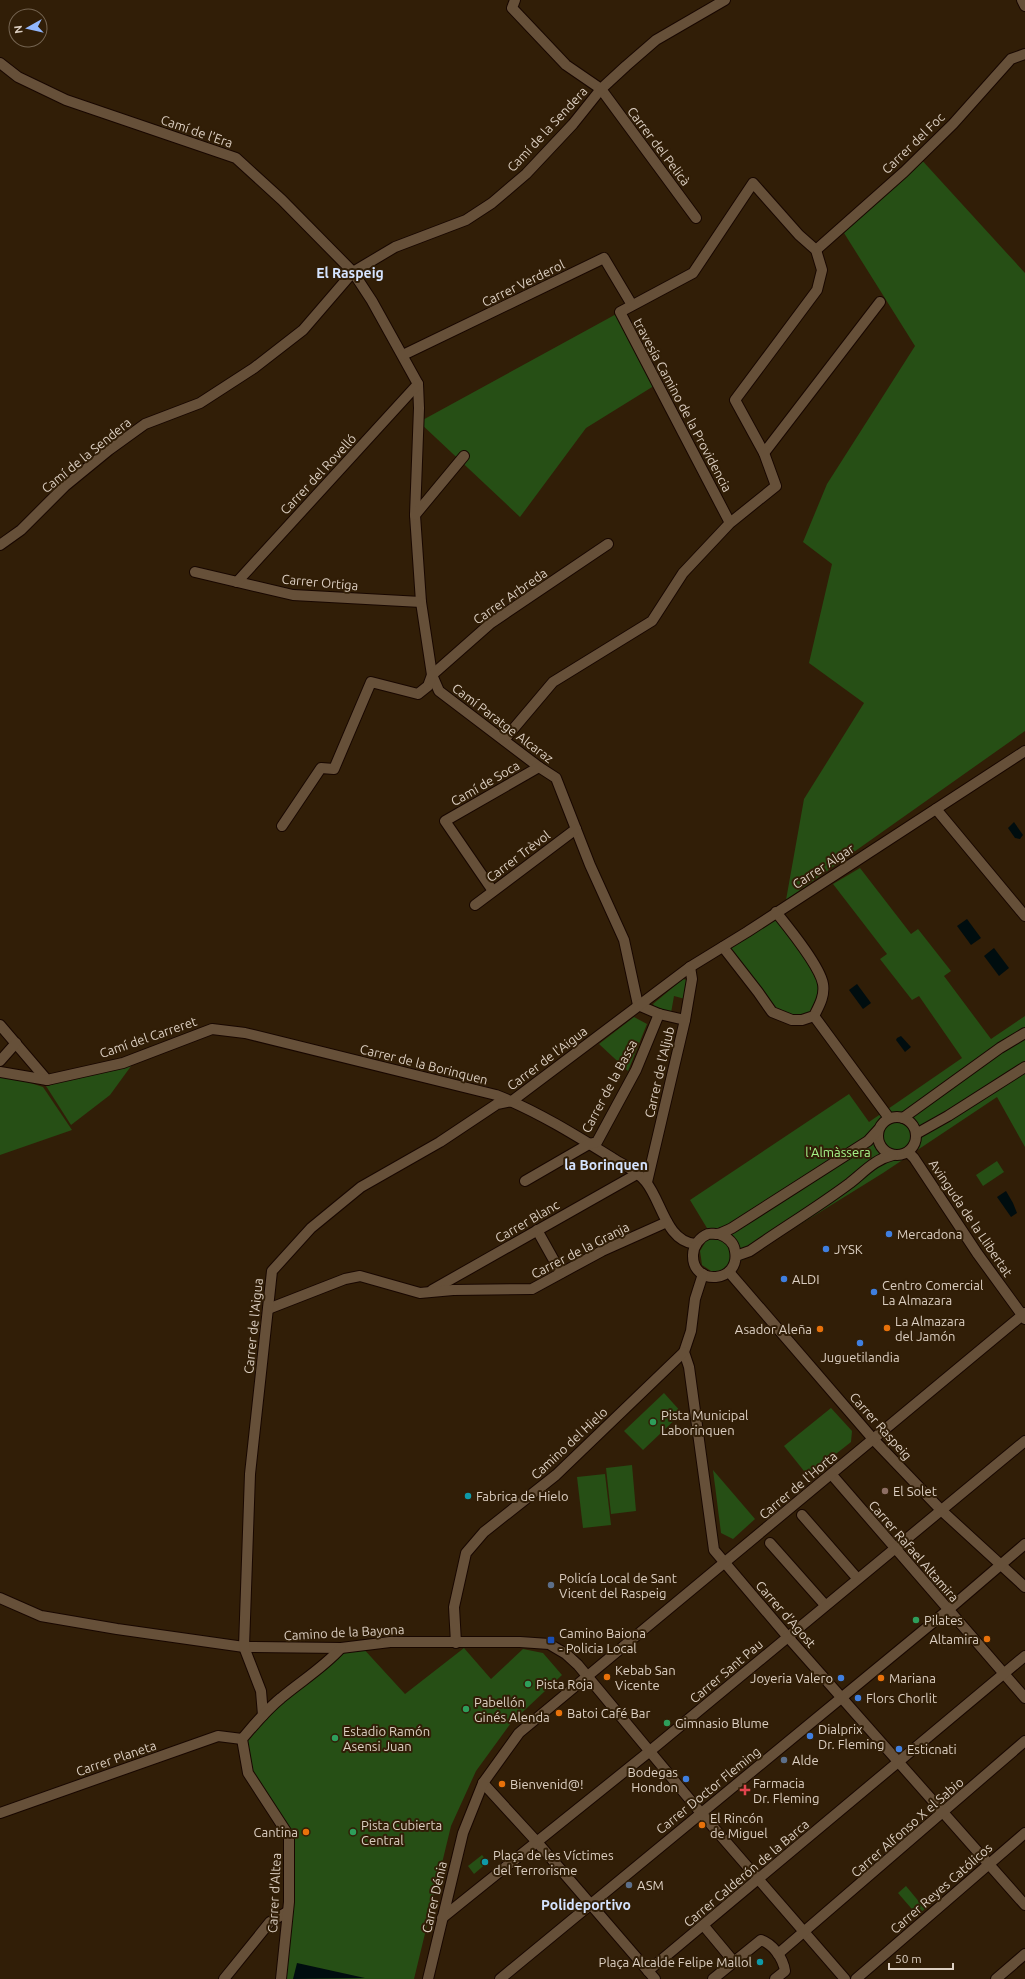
<svg xmlns="http://www.w3.org/2000/svg" width="1025" height="1979" font-family="Ubuntu,sans-serif">
<style>
.green{fill:#264f15}
.water{fill:#000d0f}
.lines{fill:none;stroke-linecap:round;stroke-linejoin:round}
.street-casing{stroke:#180700;stroke-width:12}
.secondary-casing{stroke:#180700;stroke-width:12}
.street{stroke:#665039;stroke-width:10}
.secondary{stroke:#665039;stroke-width:10}
.shop-dot{fill:#3f7fe0;stroke:#311e07;stroke-width:1.5}
.food-dot{fill:#e8710a;stroke:#311e07;stroke-width:1.5}
.leisure-dot{fill:#2e9e5b;stroke:#311e07;stroke-width:1.5}
.education-dot{fill:#8d6e63;stroke:#311e07;stroke-width:1.5}
.culture-dot{fill:#0f9aa8;stroke:#311e07;stroke-width:1.5}
.service-dot{fill:#5c6f8a;stroke:#311e07;stroke-width:1.5}
.transit-dot{fill:#1a4fb4;stroke:#311e07;stroke-width:1.5}
.health-dot{fill:#e0444e;stroke:#311e07;stroke-width:1.5}
.labels{text-anchor:middle;dominant-baseline:central;stroke-width:4;stroke-linejoin:round;paint-order:stroke}
.street-label{font-size:13px;fill:#dccfc2;stroke:#311e07}
.park-label{font-size:13px;fill:#a6f489;stroke:#311e07}
.poi-label{font-size:13px;fill:#dccfc2;stroke:#311e07;text-anchor:start}
.neighbourhood-label{font-size:14px;font-weight:bold;fill:#d5e4ff;stroke:#311e07}
</style>
<rect width="100%" height="100%" fill="#311e07"/>
<g class="green">
<path d="M919,157L1025,273V731L786,900L804,799L864,703L809,663L832,564L803,542L827,484L915,346L844,233Z"/>
<path d="M620,312L657,384L586,428L520,517L419,422Z"/>
<path d="M860,868L911,934L918,929L951,971L944,976L991,1039L1025,1016V1147L997,1097L883,1173L725,1271L714,1273L702,1265L700,1251L706,1241L713,1238L690,1200L849,1094L869,1122L962,1058L919,996L912,1000L880,959L887,954L833,884Z"/>
<path d="M776,912L823,983L814,1016L802,1020L772,1012L723,947Z"/>
<path d="M683,979L687,980L685,999L674,996L671,1013L655,1008L653,1004Z"/>
<path d="M634,1017L647,1024L628,1071L599,1044Z"/>
<path d="M134,1062L110,1095L71,1125L46,1086Z"/>
<path d="M0,1073L43,1087L72,1130L0,1155Z"/>
<path d="M997,1161L1004,1172L983,1186L976,1175Z"/>
<path d="M664,1393L682,1413L643,1450L624,1431Z"/>
<path d="M831,1408L852,1431L851,1442L808,1476L784,1446Z"/>
<path d="M632,1465L636,1511L611,1514L606,1468Z"/>
<path d="M713,1470L755,1519L733,1539L721,1533Z"/>
<path d="M605,1474L611,1525L583,1528L577,1477Z"/>
<path d="M361,1646L405,1694L464,1648L491,1679L523,1649L543,1653L562,1675L511,1723L476,1771L451,1826L414,1979H281L289,1836L248,1773L242,1739L341,1648Z"/>
<path d="M482,1855L488,1862L474,1874L468,1866Z"/>
<path d="M906,1886L925,1909L917,1915L898,1893Z"/>
</g>
<g class="water">
<path d="M1014,822L1023,835L1020,839L1015,838L1008,828Z"/>
<path d="M967,919L981,938L971,945L957,926Z"/>
<path d="M994,948L1009,968L999,976L984,956Z"/>
<path d="M857,984L871,1003L863,1009L849,990Z"/>
<path d="M901,1036L911,1047L905,1052L896,1040L897,1038Z"/>
<path d="M1006,1191L1013,1203L1017,1213L1011,1217L997,1197Z"/>
<path d="M297,1963L365,1978L293,1979Z"/>
</g>
<g class="lines">
<defs>
<g id="street">
<path d="M515,0L512,8L566,65L601,89L696,218"/>
<path d="M1022,0L1025,6"/>
<path d="M0,63L18,77L66,100L236,158L282,200L353,272L372,301L418,384L419,408L415,515L421,602L432,675L439,691L539,767L556,778L590,865L624,940L638,1005"/>
<path d="M816,250L904,172L953,124L1011,59L1025,54"/>
<path d="M403,355L604,258L632,305"/>
<path d="M764,453L880,302"/>
<path d="M415,515L464,456"/>
<path d="M195,572L293,595L421,602"/>
<path d="M237,582L418,384"/>
<path d="M504,740L553,682L652,621L683,573L730,523L776,486L764,453L735,400L817,290L822,270L816,250L799,235L753,183L693,273L620,312L730,523"/>
<path d="M936,809L1025,916"/>
<path d="M282,826L321,768L334,769L371,682L418,694L428,686L432,675L491,623L608,544"/>
<path d="M493,891L445,821L539,767"/>
<path d="M475,905L576,829"/>
<path d="M723,947L758,992L772,1012L792,1020H802L814,1016C819,1006 825,996 823,984C820,966 788,927 776,912"/>
<path d="M638,1005L659,1014L685,1020"/>
<path d="M814,1016L889,1118"/>
<path d="M0,1025L47,1080L123,1063L212,1029L245,1033L496,1095C537,1111 577,1136 614,1159C625,1166 639,1172 646,1182C662,1202 666,1241 695,1244"/>
<path d="M0,1061L16,1043"/>
<path d="M0,1072L47,1080"/>
<circle cx="897" cy="1136" r="19"/>
<path d="M903,1118L1000,1048L1025,1033"/>
<path d="M916,1134L948,1116L1025,1067"/>
<path d="M908,1152L914,1158L977,1253L1025,1319"/>
<path d="M525,1181L589,1144L597,1142L636,1070L659,1014"/>
<path d="M647,1182L685,1020L692,979L690,967"/>
<path d="M537,1230L561,1273"/>
<path d="M719,1234C727,1237 734,1242 735,1251C741,1283 692,1287 693,1255C693,1246 700,1237 708,1234C712,1233 717,1235 721,1233C724,1232 728,1230 732,1228L868,1141L878,1130"/>
<path d="M736,1256L750,1251C783,1228 818,1207 850,1183C864,1172 875,1159 893,1155"/>
<path d="M729,1272L873,1439L941,1510L1025,1587"/>
<path d="M703,1274L695,1299L691,1331L684,1352L689,1367L714,1550L787,1636L1025,1905"/>
<path d="M432,1290L637,1174"/>
<path d="M268,1309L345,1279L360,1276L420,1293L453,1290L532,1289L602,1251L667,1222"/>
<path d="M832,1475L1025,1698"/>
<path d="M802,1515L857,1578"/>
<path d="M770,1543L825,1605"/>
<path d="M0,1598L41,1616L117,1629L244,1647L341,1648L390,1642H520L549,1644L566,1654L578,1665L701,1813L845,1979"/>
<path d="M456,1643L454,1607L466,1553L484,1532L556,1475L684,1352"/>
<path d="M263,1715L261,1691L244,1647L250,1474L272,1271L311,1228L361,1187L440,1142L497,1104L512,1101L690,967L747,932L1025,751"/>
<path d="M483,1783L537,1842L655,1979"/>
<path d="M0,1813L218,1736L242,1739"/>
<path d="M442,1918L650,1751L1025,1441"/>
<path d="M704,1926L734,1962"/>
<path d="M778,1954L1025,1741"/>
<path d="M648,1971L1025,1656"/>
<path d="M224,1979L270,1922L287,1912"/>
<path d="M281,1979L289,1902V1836L248,1773L242,1739C254,1725 266,1710 281,1698C301,1681 323,1668 341,1648"/>
<path d="M500,1979L948,1610L1025,1544"/>
<path d="M713,1979L761,1940C773,1944 783,1958 785,1971L775,1979"/>
<path d="M856,1979L1025,1833"/>
</g>
<g id="secondary">
<path d="M0,545L21,530L65,486L109,450L145,424L200,403L254,368L303,330L353,272L395,247L466,220L492,203L526,174L573,124L601,89L626,66L656,40L725,0"/>
<path d="M428,1979L463,1833L483,1783L519,1733L1025,1313"/>
<path d="M996,1979L1025,1954"/>
</g>
</defs>
<use href="#street" class="street-casing"/>
<use href="#secondary" class="secondary-casing"/>
<use href="#street" class="street"/>
<use href="#secondary" class="secondary"/>
</g>
<g class="shop-dot">
<circle cx="889" cy="1234" r="4"/>
<circle cx="826" cy="1249" r="4"/>
<circle cx="784" cy="1279" r="4"/>
<circle cx="874" cy="1292" r="4"/>
<circle cx="860" cy="1343" r="4"/>
<circle cx="841" cy="1678" r="4"/>
<circle cx="858" cy="1698" r="4"/>
<circle cx="810" cy="1736" r="4"/>
<circle cx="899" cy="1749" r="4"/>
<circle cx="686" cy="1779" r="4"/>
</g>
<g class="food-dot">
<circle cx="887" cy="1328" r="4"/>
<circle cx="820" cy="1329" r="4"/>
<circle cx="987" cy="1639" r="4"/>
<circle cx="607" cy="1677" r="4"/>
<circle cx="881" cy="1678" r="4"/>
<circle cx="559" cy="1713" r="4"/>
<circle cx="502" cy="1784" r="4"/>
<circle cx="702" cy="1825" r="4"/>
<circle cx="306" cy="1832" r="4"/>
</g>
<g class="leisure-dot">
<circle cx="653" cy="1422" r="4"/>
<circle cx="916" cy="1620" r="4"/>
<circle cx="528" cy="1684" r="4"/>
<circle cx="466" cy="1709" r="4"/>
<circle cx="667" cy="1723" r="4"/>
<circle cx="335" cy="1738" r="4"/>
<circle cx="353" cy="1832" r="4"/>
</g>
<circle class="education-dot" cx="885" cy="1491" r="4"/>
<g class="culture-dot">
<circle cx="468" cy="1496" r="4"/>
<circle cx="485" cy="1862" r="4"/>
<circle cx="760" cy="1962" r="4"/>
</g>
<g class="service-dot">
<circle cx="551" cy="1585" r="4"/>
<circle cx="784" cy="1760" r="4"/>
<circle cx="629" cy="1885" r="4"/>
</g>
<rect class="transit-dot" x="547" y="1636" width="8" height="8" rx="2"/>
<path class="health-dot" d="M743 1784h4v4h4v4h-4v4h-4v-4h-4v-4h4z"/>
<g class="labels">
<g class="street-label">
<text transform="translate(547 129) rotate(-47)">Camí de la Sendera</text>
<text transform="translate(197 131) rotate(19)">Camí de l'Era</text>
<text transform="translate(913 143) rotate(-44)">Carrer del Foc</text>
<text transform="translate(659 146) rotate(53)">Carrer del Pelicà</text>
<text transform="translate(523 283) rotate(-26)">Carrer Verderol</text>
<text transform="translate(683 405) rotate(62)">travesía Camino de la Providencia</text>
<text transform="translate(86 455) rotate(-39)">Camí de la Sendera</text>
<text transform="translate(318 474) rotate(-47)">Carrer del Rovelló</text>
<text transform="translate(320 582) rotate(5)">Carrer Ortiga</text>
<text transform="translate(510 596) rotate(-35)">Carrer Arbreda</text>
<text transform="translate(503 723) rotate(37)">Camí Paratge Alcaraz</text>
<text transform="translate(485 783) rotate(-30)">Camí de Soca</text>
<text transform="translate(518 856) rotate(-37)">Carrer Trèvol</text>
<text transform="translate(823 866) rotate(-33)">Carrer Algar</text>
<text transform="translate(148 1037) rotate(-19)">Camí del Carreret</text>
<text transform="translate(547 1058) rotate(-37)">Carrer de l'Aigua</text>
<text transform="translate(424 1064) rotate(14)">Carrer de la Borinquen</text>
<text transform="translate(659 1072) rotate(-77)">Carrer de l'Aljub</text>
<text transform="translate(609 1086) rotate(-62)">Carrer de la Bassa</text>
<text transform="translate(971 1218) rotate(56)">Avinguda de la Llibertat</text>
<text transform="translate(527 1221) rotate(-30)">Carrer Blanc</text>
<text transform="translate(580 1250) rotate(-27)">Carrer de la Granja</text>
<text transform="translate(253 1326) rotate(-84)">Carrer de l'Aigua</text>
<text transform="translate(881 1426) rotate(48)">Carrer Raspeig</text>
<text transform="translate(569 1443) rotate(-43)">Camino del Hielo</text>
<text transform="translate(798 1485) rotate(-40)">Carrer de l'Horta</text>
<text transform="translate(914 1551) rotate(49)">Carrer Rafael Altamira</text>
<text transform="translate(786 1614) rotate(49)">Carrer d'Agost</text>
<text transform="translate(344 1632) rotate(-3)">Camino de la Bayona</text>
<text transform="translate(726 1671) rotate(-40)">Carrer Sant Pau</text>
<text transform="translate(116 1758) rotate(-19)">Carrer Planeta</text>
<text transform="translate(708 1790) rotate(-39)">Carrer Doctor Fleming</text>
<text transform="translate(907 1827) rotate(-41)">Carrer Alfonso X el Sabio</text>
<text transform="translate(746 1873) rotate(-40)">Carrer Calderón de la Barca</text>
<text transform="translate(941 1888) rotate(-41)">Carrer Reyes Católicos</text>
<text transform="translate(274 1893) rotate(-87)">Carrer d'Altea</text>
<text transform="translate(434 1897) rotate(-77)">Carrer Dénia</text>
</g>
<g class="park-label">
<text x="838" y="1152">l'Almàssera</text>
</g>
<g class="poi-label">
<text x="897" y="1234">Mercadona</text>
<text x="834" y="1249">JYSK</text>
<text x="792" y="1279">ALDI</text>
<text x="882" y="1285">Centro Comercial<tspan x="882" dy="15">La Almazara</tspan></text>
<text x="895" y="1321">La Almazara<tspan x="895" dy="15">del Jamón</tspan></text>
<text x="812" y="1329" text-anchor="end">Asador Aleña</text>
<text x="860" y="1357" text-anchor="middle">Juguetilandia</text>
<text x="661" y="1415">Pista Municipal<tspan x="661" dy="15">Laborinquen</tspan></text>
<text x="893" y="1491">El Solet</text>
<text x="476" y="1496">Fabrica de Hielo</text>
<text x="559" y="1578">Policía Local de Sant<tspan x="559" dy="15">Vicent del Raspeig</tspan></text>
<text x="924" y="1620">Pilates</text>
<text x="559" y="1633">Camino Baiona<tspan x="559" dy="15">- Policia Local</tspan></text>
<text x="979" y="1639" text-anchor="end">Altamira</text>
<text x="615" y="1670">Kebab San<tspan x="615" dy="15">Vicente</tspan></text>
<text x="833" y="1678" text-anchor="end">Joyeria Valero</text>
<text x="889" y="1678">Mariana</text>
<text x="536" y="1684">Pista Roja</text>
<text x="866" y="1698">Flors Chorlit</text>
<text x="474" y="1702">Pabellón<tspan x="474" dy="15">Ginés Alenda</tspan></text>
<text x="567" y="1713">Batoi Café Bar</text>
<text x="675" y="1723">Gimnasio Blume</text>
<text x="818" y="1729">Dialprix<tspan x="818" dy="15">Dr. Fleming</tspan></text>
<text x="343" y="1731">Estadio Ramón<tspan x="343" dy="15">Asensi Juan</tspan></text>
<text x="907" y="1749">Esticnati</text>
<text x="792" y="1760">Alde</text>
<text x="678" y="1772" text-anchor="end">Bodegas<tspan x="678" dy="15">Hondon</tspan></text>
<text x="753" y="1783">Farmacia<tspan x="753" dy="15">Dr. Fleming</tspan></text>
<text x="510" y="1784">Bienvenid@!</text>
<text x="710" y="1818">El Rincón<tspan x="710" dy="15">de Miguel</tspan></text>
<text x="361" y="1825">Pista Cubierta<tspan x="361" dy="15">Central</tspan></text>
<text x="298" y="1832" text-anchor="end">Cantina</text>
<text x="493" y="1855">Plaça de les Víctimes<tspan x="493" dy="15">del Terrorisme</tspan></text>
<text x="637" y="1885">ASM</text>
<text x="752" y="1962" text-anchor="end">Plaça Alcalde Felipe Mallol</text>
</g>
<g class="neighbourhood-label">
<text x="350" y="273">El Raspeig</text>
<text x="606" y="1165">la Borinquen</text>
<text x="586" y="1905">Polideportivo</text>
</g>
</g>
<g transform="translate(28 28) rotate(262)"><circle r="19" fill="#311e07" stroke="#756552"/>
<path d="M0-3L7 15L0 10L-7 15Z" fill="#92b7fd"/>
<text y="-6" font-size="11" font-weight="bold" text-anchor="middle" fill="#dccfc2">N</text>
</g>
<path d="M889 1963v6h64v-6" fill="none" stroke="#dccfc2" stroke-width="2"/>
<text x="895" y="1963" font-size="12" fill="#dccfc2" stroke="#311e07" stroke-width="3" paint-order="stroke">50 m</text>
</svg>
